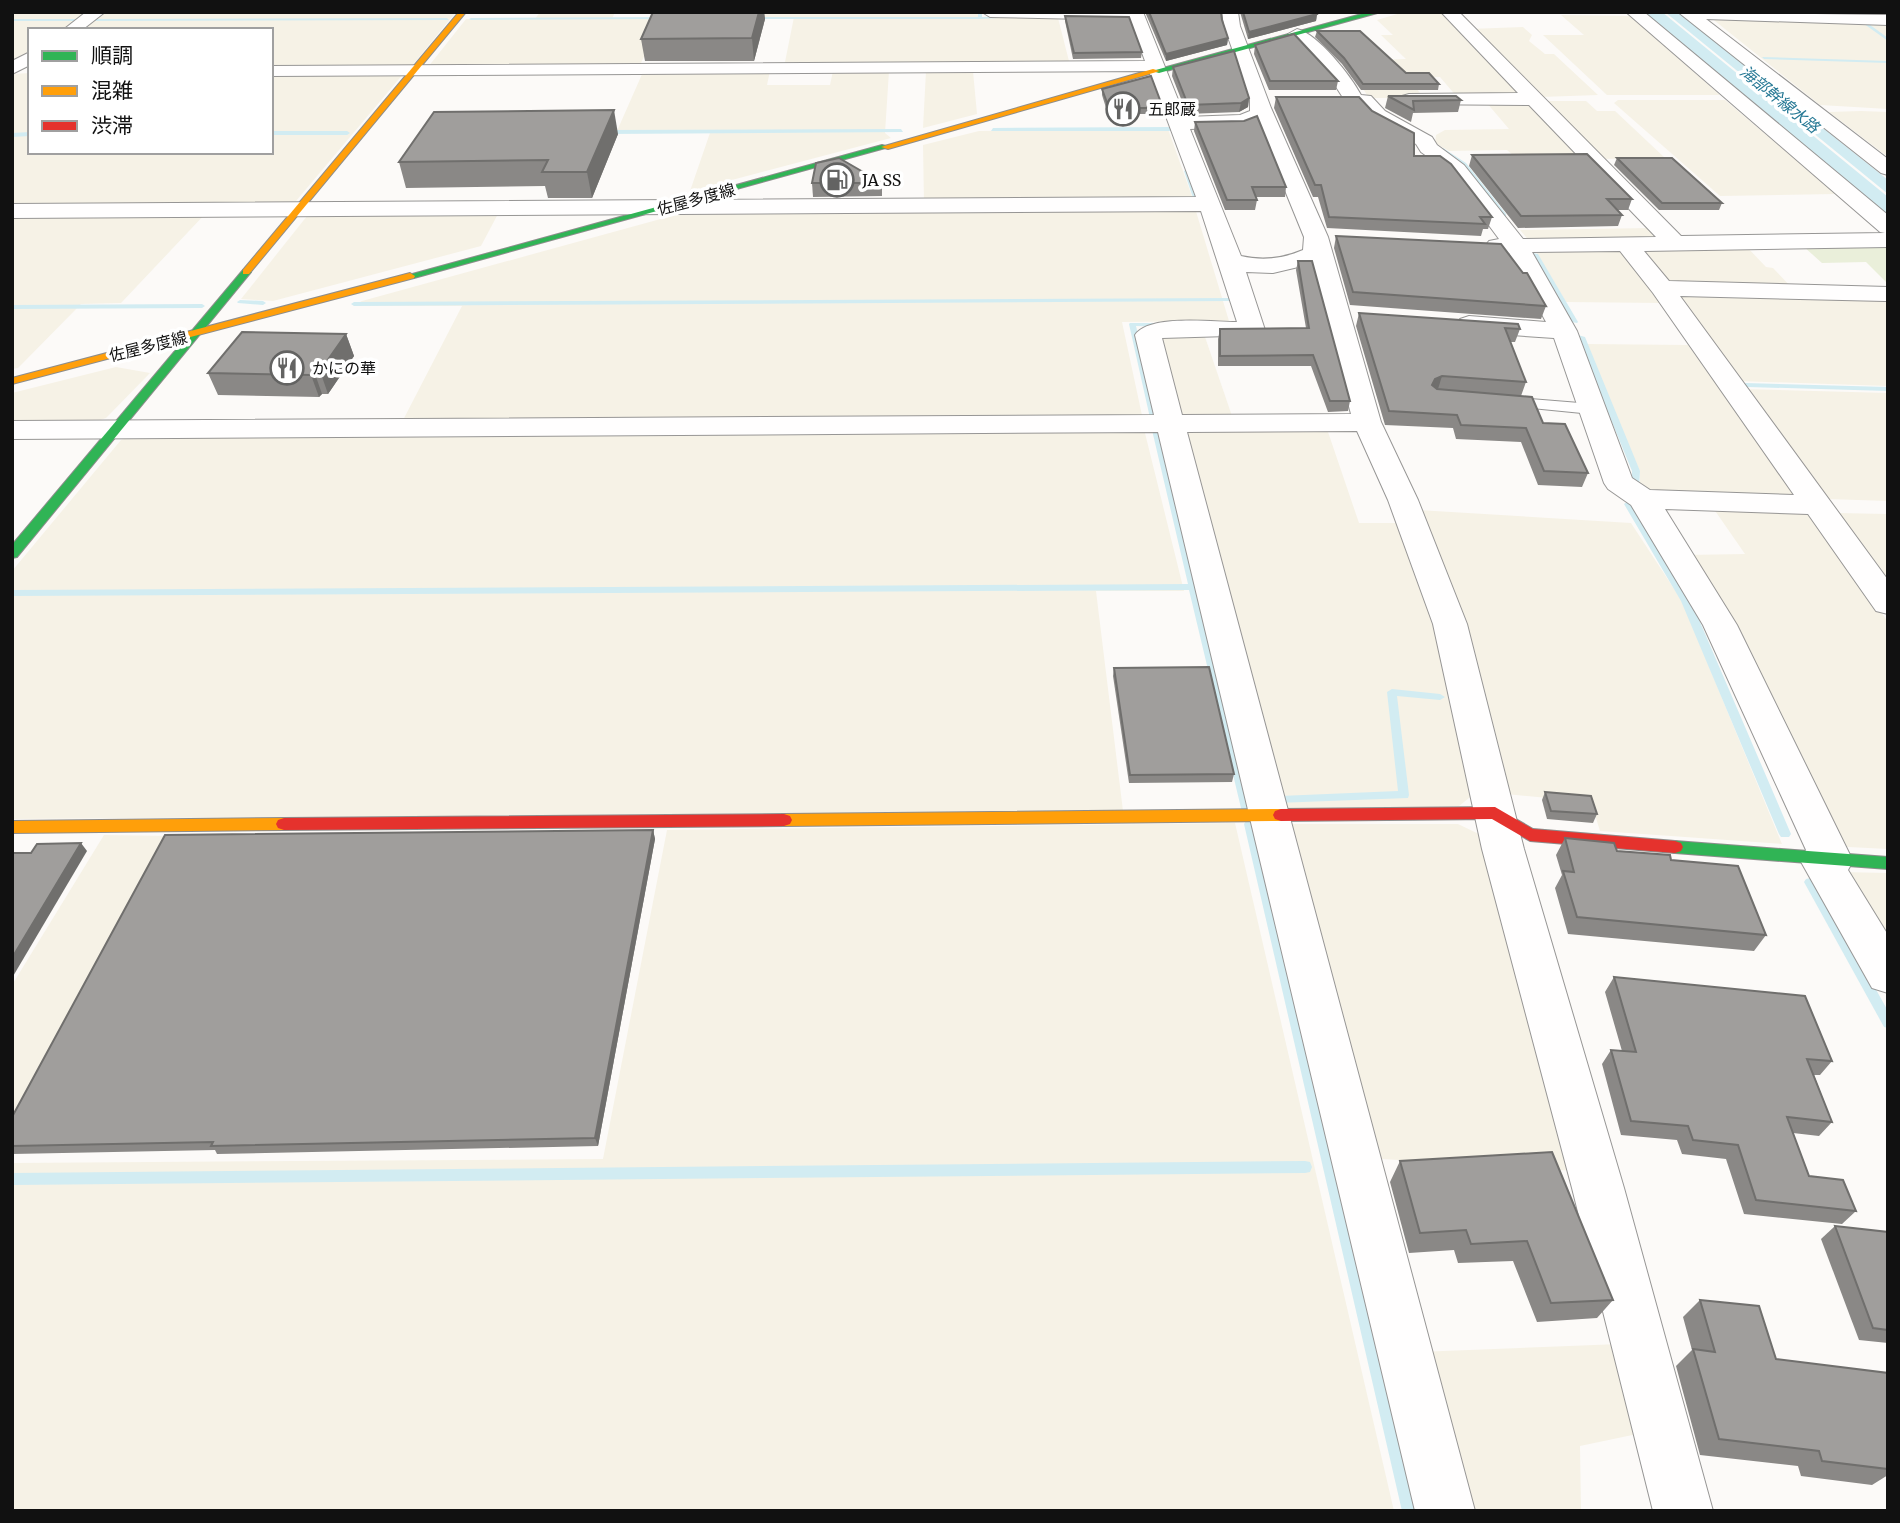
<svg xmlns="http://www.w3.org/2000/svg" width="1900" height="1523" font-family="Merriweather,'Noto Sans JP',serif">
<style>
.farmland{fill:#f6f2e6}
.green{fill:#eaefda}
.water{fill:#d2ecf2}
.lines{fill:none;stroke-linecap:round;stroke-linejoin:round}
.stream{fill:#d2ecf2;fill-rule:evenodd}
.lane-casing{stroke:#979695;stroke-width:2}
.street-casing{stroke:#979695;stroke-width:2}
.fast-casing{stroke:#8d8d8c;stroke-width:2}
.slow-casing{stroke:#8d8d8c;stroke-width:2}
.jam-casing{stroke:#8d8d8c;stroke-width:2}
.lane{fill:#fffefe;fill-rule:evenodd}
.street{fill:#fffefe;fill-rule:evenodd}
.fast{fill:#30b455;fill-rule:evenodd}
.slow{fill:#ff9f0a;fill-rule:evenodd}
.jam{fill:#e5322d;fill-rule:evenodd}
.wall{fill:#8a8886}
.shaded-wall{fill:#706f6d}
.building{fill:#a09e9c;stroke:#706f6d;stroke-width:2}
.labels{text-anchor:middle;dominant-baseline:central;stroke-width:7;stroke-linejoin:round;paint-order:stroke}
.far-water-label{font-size:16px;font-style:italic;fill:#277995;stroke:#fff}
.far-poi-label{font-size:16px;fill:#111;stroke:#fff;text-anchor:start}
.far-street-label{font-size:16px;fill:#111;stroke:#fff}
</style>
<rect width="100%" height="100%" fill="#fcfaf8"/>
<g class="farmland">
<path d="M12,12H92L66,30H30V54L12,66Z"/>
<path d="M100,12H456L411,67L271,70V30H75Z"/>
<path d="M540,12H615L612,19H656L659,12H977L979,18H1058L1070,65L784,67L794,17H663L639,67H428L466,19H535Z"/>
<path d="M1404,12L1442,13L1521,95L1458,98L1440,77L1408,78L1424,98H1369L1356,78L1371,60L1406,59L1381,35H1393L1377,20Z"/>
<path d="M1561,15L1630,16L1720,95H1607L1543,35H1584Z"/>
<path d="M1710,17L1888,22V109L1820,105Z"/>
<path d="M1523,27L1532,35L1529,41L1545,54H1554L1598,95L1541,97L1469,29Z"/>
<path d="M770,71L767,85H830L833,71H889L885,133L891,138L690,191L711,130L617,131L643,72Z"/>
<path d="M926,71H973L977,114L923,128Z"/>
<path d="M30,73V152H271V73H404L296,201L275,206L12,207V74Z"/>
<path d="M1618,100H1725L1836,194L1720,196L1614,103Z"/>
<path d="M1544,101H1586L1597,111H1615L1665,158L1597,159Z"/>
<path d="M1486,102L1530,104L1577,155L1514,156L1507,150L1449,151L1435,143L1436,135L1445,130L1509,129Z"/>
<path d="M1861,111L1888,112V157L1829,112Z"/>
<path d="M1168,129L1194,202L924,204L923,145L979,131Z"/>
<path d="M1195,208L1229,321L1122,322L1143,420L401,424L462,306H353L362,301L686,212Z"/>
<path d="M499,212L481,246L273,301L241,299L307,216Z"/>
<path d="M206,213L121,303L81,304L18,368L12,369V214Z"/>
<path d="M1650,228L1662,239L1532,244L1520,230Z"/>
<path d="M1746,246L1766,267L1773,268L1794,290L1666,284L1644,253L1651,248Z"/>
<path d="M1614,249L1625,253L1660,303L1566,302L1535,250Z"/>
<path d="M1673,293L1888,300V386L1738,381Z"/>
<path d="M1204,334L1233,419L1174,416L1160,335Z"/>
<path d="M1586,344L1688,345L1795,491L1794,499L1654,495L1640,488V472Z"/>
<path d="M116,367L150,373L106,418L91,423L12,424V393Z"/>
<path d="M1744,389L1888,393V501L1827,499Z"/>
<path d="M1186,428L1327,429L1359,523H1403L1437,628L1474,794L1459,806L1280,812L1179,434Z"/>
<path d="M1144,429L1184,591H1096L1123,811L12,819V571L121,440L134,436Z"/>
<path d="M1711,505L1804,510L1813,515L1888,622V849L1848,847L1834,842L1685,555L1745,554Z"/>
<path d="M1418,510L1631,523L1682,601L1782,844L1600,831L1591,802L1506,794Z"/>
<path d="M1837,513L1888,514V581Z"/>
<path d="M1235,823L1394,1511H12V1163L603,1159L667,830Z"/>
<path d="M1291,824H1458L1485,837L1576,1171L1367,1158Z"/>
<path d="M104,835L170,836L12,1118V985Z"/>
<path d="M1841,872L1888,873V951Z"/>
<path d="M1620,1344L1642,1433L1580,1446L1581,1511H1459L1418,1352Z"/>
</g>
<path class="green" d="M1888,244V284L1866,262L1822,263L1803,246Z"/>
<g class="water">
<path d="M1644,12H1662L1888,197V217Z"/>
<path d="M1665,12H1678L1888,180V194Z"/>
</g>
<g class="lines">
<g class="stream">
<path d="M978,12H982V17L1018,16L1020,17L980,19H752L750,18L752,17H978Z"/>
<path d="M665,17L663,19L471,20L469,19L471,18Z"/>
<path d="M447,18L449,20L92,21L90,20L92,19Z"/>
<path d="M12,19H80L82,20L80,21H12Z"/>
<path d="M1862,19L1888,38V41L1860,21Z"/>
<path d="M1762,57L1888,61V63L1764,59Z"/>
<path d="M993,128L1172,127L1175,129L1172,131H991Z"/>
<path d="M901,129L903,132L607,134L604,132L607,130Z"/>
<path d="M271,131H347L350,133L347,135H271Z"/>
<path d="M30,132V136L12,137V133Z"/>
<path d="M1439,148H1443L1466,163L1506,214V216H1502L1462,165L1439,150Z"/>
<path d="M1187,169L1190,171L1199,202L1194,201L1184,171Z"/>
<path d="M1533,253L1538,254L1578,322L1577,323L1572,322L1532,254Z"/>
<path d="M1232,298L1233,299L1230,301L354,306L351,304L354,302Z"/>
<path d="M240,300L263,301L266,303L263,305L238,303L237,302Z"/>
<path d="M12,305L202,304L205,306L202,308L12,309Z"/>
<path d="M1130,323H1167L1170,325L1167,327L1136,326L1158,418L1157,420H1154L1150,418L1129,324Z"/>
<path d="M1578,335L1585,337L1640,471L1639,488H1636L1632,486V471L1577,337Z"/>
<path d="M1745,383L1888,387V391L1748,387H1745Z"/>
<path d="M1153,428H1159L1160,430L1251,808L1250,811H1242L1241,808L1189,590L12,596V590L1188,584L1152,430Z"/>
<path d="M1628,501L1632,504L1691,601L1791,834L1789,837H1781L1779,834L1681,601L1624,504Z"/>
<path d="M1392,689L1440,694L1445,697L1440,700L1397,696L1409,795L1408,798L1276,803L1275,800L1276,797L1280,796L1398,791L1387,692Z"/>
<path d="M1250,820L1254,821L1256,824L1418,1511H1402L1244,824L1246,821Z"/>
<path d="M1810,878L1814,879L1888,1011V1028L1884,1027L1804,882L1806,879Z"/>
<path d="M1305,1161L1310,1162L1312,1167L1310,1172L1305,1173L12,1185V1173Z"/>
</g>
<defs>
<path id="lane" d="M1507,397L1592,404L1600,409L1592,414L1502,405L1499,402Z"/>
<g id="street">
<path d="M86,12H105L82,30H63Z"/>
<path d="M982,12H1143L1185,117L1240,115L1250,111V99L1224,26L1222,12H1238L1240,26L1271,108L1328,237L1381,422L1418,500L1467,624L1524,849L1624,1188L1713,1511H1653L1572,1188L1482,849L1433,624L1388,500L1357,431L1187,432L1475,1511H1415L1158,432L12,439V421L1154,415L1135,335C1149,314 1212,322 1237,322L1201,211L12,218V204L1196,197L1149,71L271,76V66L1145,61L1130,20L990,17ZM1257,122L1304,237L1303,250C1282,259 1263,261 1241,256L1190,129L1243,127ZM1311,264L1351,414L1182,415L1162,338L1261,335L1265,330L1246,272L1273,273Z"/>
<path d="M1441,12H1459L1681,236L1885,233L1880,232L1626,12H1644L1888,215V247L1644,251L1669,281L1888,287V301H1885L1680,296L1888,580V614L1876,611L1808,514L1665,509L1737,625L1853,861L1848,870L1888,935V993L1872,988L1800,860L1806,850L1703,625L1631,505L1608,489L1604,483L1554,338L1469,332L1460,329L1456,324L1460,319L1469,316L1546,322L1509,253L1489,251L1485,246L1489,241L1499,239L1450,173L1421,152L1416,144L1371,119L1358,105L1347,104L1329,76L1288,34L1297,29C1318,34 1351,76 1361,95L1371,96L1385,111L1432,137L1437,145L1464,165L1523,239L1656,237L1529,105L1402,104L1399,100L1402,96L1409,94L1518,93ZM1620,251L1653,293L1794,495L1650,490L1632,478L1577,331L1532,252Z"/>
<path d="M1678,12L1888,15V25L1706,19L1888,159V175L1881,173Z"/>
<path d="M30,52V65L12,74V61Z"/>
</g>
<g id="fast">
<path d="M1369,12H1381L1159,73L1152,71Z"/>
<path d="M882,145L889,147L414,278L405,276Z"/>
<path d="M243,270L251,272L17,557L12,558V545Z"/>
<path d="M1675,841L1888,857V869L1675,853L1669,851L1667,847L1669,843Z"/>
</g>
<g id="slow">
<path d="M459,12H466L249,274H243V270Z"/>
<path d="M1153,69L1160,71L888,149L881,147Z"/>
<path d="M410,273L415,276L414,278L12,384V378Z"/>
<path d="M1281,809L1287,811L1289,815L1287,819L1281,821L784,826L778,824L776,820L778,816L784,814Z"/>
<path d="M284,818L290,820L292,824L290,828L284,830L12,833V821Z"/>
</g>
<g id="jam">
<path d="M1495,807L1533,829L1675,841L1681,843L1683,847L1681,851L1675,853L1530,841L1492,819L1281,821L1275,819L1273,815L1275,811L1281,809Z"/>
<path d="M784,814L790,816L792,820L790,824L784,826L284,830L278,828L276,824L278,820L284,818Z"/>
</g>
</defs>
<use href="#lane" class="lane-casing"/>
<use href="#street" class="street-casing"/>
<use href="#fast" class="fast-casing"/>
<use href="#slow" class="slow-casing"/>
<use href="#jam" class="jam-casing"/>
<use href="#lane" class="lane"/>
<use href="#street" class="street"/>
<use href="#fast" class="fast"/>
<use href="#slow" class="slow"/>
<use href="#jam" class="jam"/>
</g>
<g class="wall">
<path d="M653,12H764L765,19L754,61H645L641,39Z"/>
<path d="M1145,12H1221L1222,20L1228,38L1227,45L1166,61Z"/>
<path d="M1240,12H1316L1317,14L1316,21L1248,39Z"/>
<path d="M1065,16L1142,52L1141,58L1073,59L1065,21Z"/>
<path d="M1317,31L1406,73L1439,84L1438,90H1361L1342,64L1315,37Z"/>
<path d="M1255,45L1338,81L1336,90H1269L1254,54Z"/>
<path d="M1173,67L1249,98L1248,107L1239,112L1187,114L1172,76Z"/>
<path d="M1102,89L1163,108L1162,114H1108L1102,95Z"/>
<path d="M1388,96L1461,100L1458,112L1413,113L1411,122L1385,108Z"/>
<path d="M1276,97L1414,156L1492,217L1488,229H1483L1481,236L1327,228L1318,197H1313L1274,108Z"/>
<path d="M1195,122L1286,187L1285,197H1255L1257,200L1255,210H1225L1194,131Z"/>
<path d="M618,134L592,198H548L545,186L406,188L399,162Z"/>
<path d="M1472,155L1632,199L1628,210H1618L1622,215L1618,226L1518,228L1469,166Z"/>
<path d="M1617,158L1722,203L1719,210H1659L1614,165Z"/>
<path d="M812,183H882V196L813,197Z"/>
<path d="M1336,236L1546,306L1541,319L1350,305L1334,248Z"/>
<path d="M1298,261L1350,401L1348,411L1328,412L1311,366H1218V339L1220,329L1306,328L1296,270Z"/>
<path d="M1359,313L1520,329L1515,342H1510L1526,382L1521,396L1543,423L1588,473L1582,487L1538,485L1521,442L1456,439L1453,428L1385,425L1356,326Z"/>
<path d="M346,334L354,356L328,394H322L319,397L218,395L208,373Z"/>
<path d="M1114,668L1234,774L1232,782L1129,783L1113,676Z"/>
<path d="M1545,792L1597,814L1593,823L1547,819L1542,800Z"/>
<path d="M653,830L655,839L598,1146L217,1154L215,1150L12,1154V1117Z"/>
<path d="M1565,838L1617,851L1671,860L1766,935L1754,951L1568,934L1555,888L1562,875L1556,855Z"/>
<path d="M1614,977L1832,1061L1820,1075H1814L1832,1122L1819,1136L1793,1133L1809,1176L1856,1211L1842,1224L1744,1214L1726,1159L1682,1154L1677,1140L1621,1135L1602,1064L1611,1050L1622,1051L1605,992Z"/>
<path d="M1552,1152L1613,1300L1597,1318L1537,1322L1513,1261L1458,1263L1454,1250L1409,1253L1390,1182L1400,1161Z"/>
<path d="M1835,1226L1888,1232V1343L1859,1340L1821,1239Z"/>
<path d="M1700,1300L1776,1359L1888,1373V1475L1872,1485L1801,1476L1798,1466L1700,1455L1676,1366L1692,1350L1683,1317Z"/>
</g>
<g class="shaded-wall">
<path d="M759,12H764L765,19L754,61L752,38Z"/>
<path d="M1317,14L1316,21L1248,39L1249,32Z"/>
<path d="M1228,38L1227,45L1166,61V54Z"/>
<path d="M1249,98L1248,107L1239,112L1241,103Z"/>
<path d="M614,110L618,134L592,198L587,172Z"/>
<path d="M346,334L354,356L328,394L320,371Z"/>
<path d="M314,371L322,394L319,397L311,375Z"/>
<path d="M1442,376L1438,389L1432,385L1435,379Z"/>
<path d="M653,830L655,839L598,1146L595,1138Z"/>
<path d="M81,843L87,851L12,978V958Z"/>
</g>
<g class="building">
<path d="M653,12H759L752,38L641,39Z"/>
<path d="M1149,12H1221L1222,20L1228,38L1166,54Z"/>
<path d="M1243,12H1316L1317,14L1249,32Z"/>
<path d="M1065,16L1129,17L1142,52L1074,53Z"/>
<path d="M1317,31H1360L1406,73H1429L1439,84H1363L1344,58Z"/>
<path d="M1294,34L1338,81H1270L1255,45Z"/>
<path d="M1234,51L1249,98L1241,103L1188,105L1173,67Z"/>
<path d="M1151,76L1163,108H1109L1102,89Z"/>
<path d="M1388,96H1456L1461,100L1413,101L1414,110Z"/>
<path d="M1276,97H1359L1372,111L1414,133V156H1440L1451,164L1492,217H1480L1485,224L1329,217L1321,185H1315Z"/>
<path d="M614,110L587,172H542L548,160L399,162L434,112Z"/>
<path d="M1257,116L1286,187H1252L1257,200H1227L1195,122L1244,121Z"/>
<path d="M1587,154L1632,199H1607L1622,215L1521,216L1472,155Z"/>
<path d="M839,158L882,183H812L816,163Z"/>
<path d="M1617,158H1672L1722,203H1662Z"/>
<path d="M1336,236L1501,244L1523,273H1527L1546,306L1353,292Z"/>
<path d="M1298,261H1312L1350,401H1330L1313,355L1220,356V329L1309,328Z"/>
<path d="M1359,313L1518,324L1520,329L1505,328L1526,382L1442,376L1435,379L1432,385L1437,389L1532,397L1543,423L1565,424L1588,473L1544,471L1526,428L1461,425L1457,415L1389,411Z"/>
<path d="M242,332L346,334L320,371H314L311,375L208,373Z"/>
<path d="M1209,667L1234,774L1130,775L1114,668Z"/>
<path d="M1545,792L1591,796L1597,814L1551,811Z"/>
<path d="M653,830L595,1138L211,1146L213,1142L12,1146V1117L165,835Z"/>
<path d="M1565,838L1614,843L1617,851L1670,855L1671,860L1738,866L1766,935L1577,917L1563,871L1574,872Z"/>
<path d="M81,843L12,958V853H31L37,844Z"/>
<path d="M1614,977L1805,996L1832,1061L1807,1059L1832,1122L1787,1117L1809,1176L1843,1180L1856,1211L1756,1200L1738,1145L1693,1140L1688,1126L1631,1121L1611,1050L1636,1052Z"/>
<path d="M1552,1152L1613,1300L1551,1303L1527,1241L1471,1244L1466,1230L1420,1233L1400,1161Z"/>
<path d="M1835,1226L1888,1232V1330L1873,1328Z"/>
<path d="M1700,1300L1759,1306L1776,1359L1888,1373V1469L1822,1461L1819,1451L1719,1439L1693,1349L1715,1352Z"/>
</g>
<defs>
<symbol id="restaurant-ring" viewBox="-11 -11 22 22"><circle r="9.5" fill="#fff" stroke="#636362" stroke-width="1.5"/><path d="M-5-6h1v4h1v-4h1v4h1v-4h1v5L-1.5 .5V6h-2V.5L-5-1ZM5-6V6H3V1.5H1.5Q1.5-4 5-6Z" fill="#636362"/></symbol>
<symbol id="fuel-ring" viewBox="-11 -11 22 22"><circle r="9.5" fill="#fff" stroke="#636362" stroke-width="1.5"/><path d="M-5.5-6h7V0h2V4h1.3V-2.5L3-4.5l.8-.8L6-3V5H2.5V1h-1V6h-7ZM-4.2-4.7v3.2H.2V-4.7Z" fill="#636362"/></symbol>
</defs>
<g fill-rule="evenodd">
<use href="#restaurant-ring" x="1104" y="90" width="38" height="38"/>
<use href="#fuel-ring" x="818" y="161" width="38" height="38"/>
<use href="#restaurant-ring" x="268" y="349" width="38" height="38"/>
</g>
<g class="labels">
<g class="far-water-label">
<text transform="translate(1780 99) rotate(39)">海部幹線水路</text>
</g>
<g class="far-poi-label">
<text x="1148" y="109">五郎蔵</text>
<text x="862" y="180">JA SS</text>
<text x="312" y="368">かにの華</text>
</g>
<g class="far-street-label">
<text transform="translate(696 199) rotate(-15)">佐屋多度線</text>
<text transform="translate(148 346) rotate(-14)">佐屋多度線</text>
</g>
</g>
<rect width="1900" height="1523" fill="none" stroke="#111111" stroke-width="28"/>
<rect x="28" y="28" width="245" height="126" fill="#ffffff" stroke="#a0a0a0" stroke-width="2"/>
<rect x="42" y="51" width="35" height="10" fill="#30b455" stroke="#a0a0a0" stroke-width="2"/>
<text x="91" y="63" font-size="21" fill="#111111">順調</text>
<rect x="42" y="86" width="35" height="10" fill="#ff9f0a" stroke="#a0a0a0" stroke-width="2"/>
<text x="91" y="98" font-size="21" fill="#111111">混雑</text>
<rect x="42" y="121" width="35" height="10" fill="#e5322d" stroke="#a0a0a0" stroke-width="2"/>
<text x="91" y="133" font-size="21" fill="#111111">渋滞</text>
</svg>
